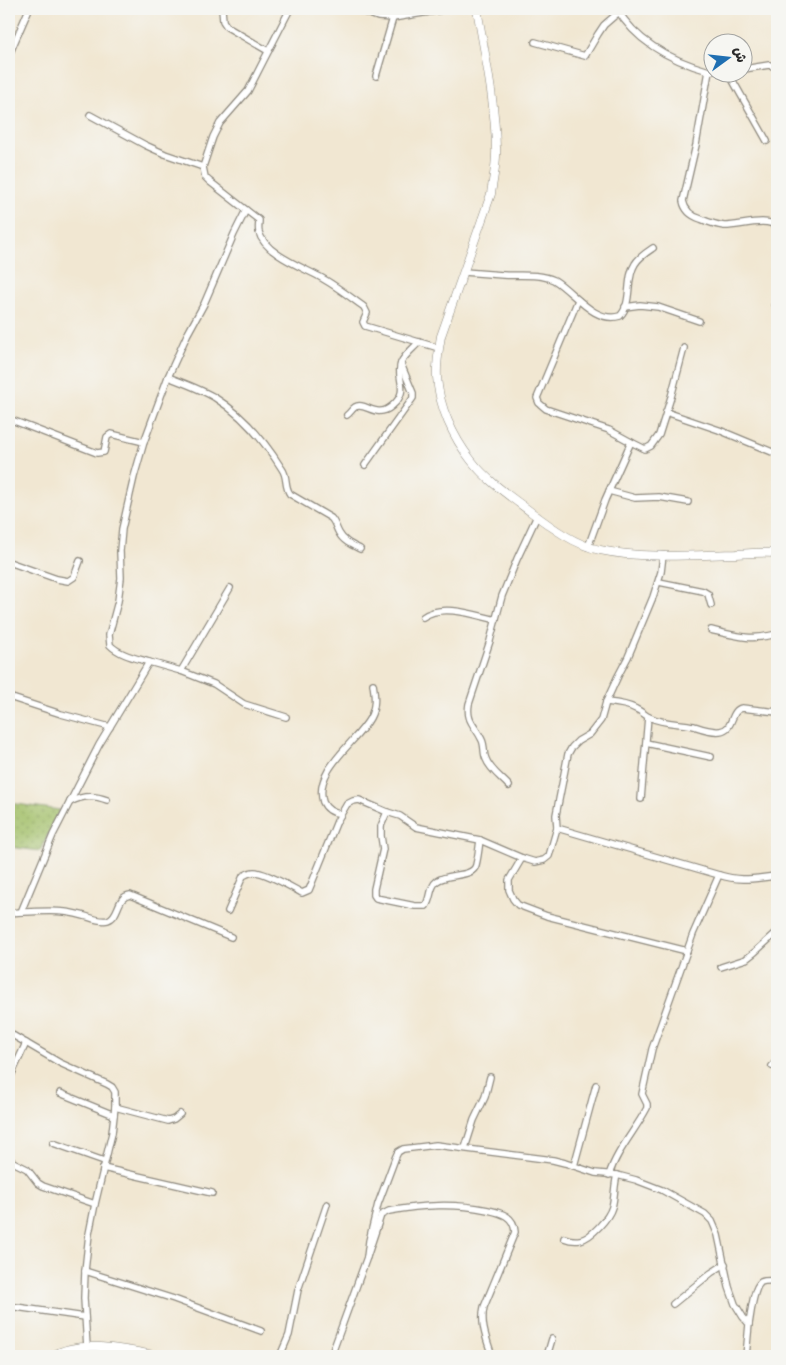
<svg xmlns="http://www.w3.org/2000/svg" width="786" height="1365" font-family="Pangolin,'Playpen Sans Arabic',sans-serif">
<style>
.grass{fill:url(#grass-dots);stroke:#667549}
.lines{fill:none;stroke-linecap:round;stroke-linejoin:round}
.minor-casing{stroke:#8e897e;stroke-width:8}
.tertiary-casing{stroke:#8e897e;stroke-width:9}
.minor{stroke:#fff;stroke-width:5.5}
.tertiary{stroke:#fff;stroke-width:8}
</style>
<defs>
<pattern id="grass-dots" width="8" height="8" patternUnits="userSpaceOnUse" patternTransform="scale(1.25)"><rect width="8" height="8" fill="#a2bf67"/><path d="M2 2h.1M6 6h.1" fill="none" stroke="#849b55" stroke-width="1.8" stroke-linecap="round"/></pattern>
</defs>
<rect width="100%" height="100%" fill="#f6f6f2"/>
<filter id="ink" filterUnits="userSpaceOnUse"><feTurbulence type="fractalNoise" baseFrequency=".02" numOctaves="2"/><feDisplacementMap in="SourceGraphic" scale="10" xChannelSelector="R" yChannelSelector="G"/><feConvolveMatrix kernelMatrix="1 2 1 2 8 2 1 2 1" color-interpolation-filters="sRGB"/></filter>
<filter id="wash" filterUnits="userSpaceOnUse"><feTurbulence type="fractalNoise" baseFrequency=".0096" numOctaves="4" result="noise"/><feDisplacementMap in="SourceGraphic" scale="20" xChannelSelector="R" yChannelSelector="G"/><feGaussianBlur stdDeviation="1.12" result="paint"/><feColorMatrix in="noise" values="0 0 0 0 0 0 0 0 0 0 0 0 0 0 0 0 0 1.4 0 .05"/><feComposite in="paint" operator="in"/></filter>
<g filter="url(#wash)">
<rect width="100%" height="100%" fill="#f1e7d2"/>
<path class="grass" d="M9,803L60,810L40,851L9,847Z"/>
</g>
<g filter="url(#ink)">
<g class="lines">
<defs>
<g id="minor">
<path d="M222,9L223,21L227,27L268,51"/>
<path d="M355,9L378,17L393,18L447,9"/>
<path d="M617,9C637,43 673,61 709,71H714"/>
<path d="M535,42L585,56L598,34L604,25L619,12"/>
<path d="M9,55L29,9"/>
<path d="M744,69L769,65L777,67"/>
<path d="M709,71L696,145L683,201C685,211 691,216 701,219C708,222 716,225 724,226C737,227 768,216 777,227"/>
<path d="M728,72L767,141"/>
<path d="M376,76L393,18"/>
<path d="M90,115L145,145L165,154L203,167"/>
<path d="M246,210L259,220C259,224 258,228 259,232C264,253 302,267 320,277C335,285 350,297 364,307L367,313L363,322L365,326L439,348"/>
<path d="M464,272C477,273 490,274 503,275C519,276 539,273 554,280C573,291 594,324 620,316C633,303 625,279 635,264C639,257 647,252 653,248"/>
<path d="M777,285L775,302L777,313"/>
<path d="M578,300L537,398L539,403L546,409L609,430L631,442L645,449L651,446L659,435L671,397L684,348"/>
<path d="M625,307L640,305L658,307L699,321"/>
<path d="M168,377C184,383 200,389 214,397C243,415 264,440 282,469C288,477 284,486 290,494L331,518C335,522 336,528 339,533C343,541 352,545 360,549"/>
<path d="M666,412L719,430L777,454"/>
<path d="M347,415C350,413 352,409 355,407C365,401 376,420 392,406C411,390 395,378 401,363C404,355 414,348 419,342"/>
<path d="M9,419L97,453L104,452L107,437L111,434L144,442"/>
<path d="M365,465L413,398V393L401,364"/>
<path d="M609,491L635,498L659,497L688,502"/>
<path d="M588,547L605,500L631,442"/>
<path d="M9,562L57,579L68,581L74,577L80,561"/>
<path d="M659,582L703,591L708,594L711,605"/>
<path d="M423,617C442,603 475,615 496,620"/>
<path d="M711,630C736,636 751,641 777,634"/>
<path d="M149,662L181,671L214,684L244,704L286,717"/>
<path d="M181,671L230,588"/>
<path d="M9,697L61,714L110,727"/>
<path d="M606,702C616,703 627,704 636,709C641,711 645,715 649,717C663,724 679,723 694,726C703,729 711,732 720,731C735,729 729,711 742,708L777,712"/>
<path d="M646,743L711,757"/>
<path d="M509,786C502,778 490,770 486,759C483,753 485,746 482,740C475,725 466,722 469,704L490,641L502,596L517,559L537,516"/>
<path d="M641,799L648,717"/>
<path d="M70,802C83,795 94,795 107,800"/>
<path d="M387,812L381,826V836L383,849L374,889V895L376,898L415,906H426C432,898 429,887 437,881C448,873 473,878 476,865C478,857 479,848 480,840"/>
<path d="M341,814C333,813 326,809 323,802C313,770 357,742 370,718C376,707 375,696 373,684"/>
<path d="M522,858L509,880V890L513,899L518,905L547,916L687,951"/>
<path d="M719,875C742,882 754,878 777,876"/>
<path d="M228,911L243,876C247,874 250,872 254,872C266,872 291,887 302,893L309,890L337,821L347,804L353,801L359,800L387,812L400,816L416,827L480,840L522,858L535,862L544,860L549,856L557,828"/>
<path d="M21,912C36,912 50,910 65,912C73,913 81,915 88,917C94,919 102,922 108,920C120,916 116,897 130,895L231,937"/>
<path d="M9,913L21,912L53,835L99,745L149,662C136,658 120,655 110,645L109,635L118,601L121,578L120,551L122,529L134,477L144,442L168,377L187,335L204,304L234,234L246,210L209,181L205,177L203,167L213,137L220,123L248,91L290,9"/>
<path d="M721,967L746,959L755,952L777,932"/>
<path d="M9,1033L60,1063L107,1084L112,1087L115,1092V1107L112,1133L95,1204L89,1234L85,1271L84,1298L87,1347"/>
<path d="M772,1066L777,1061"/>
<path d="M9,1080L26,1043"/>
<path d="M60,1093L114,1115"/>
<path d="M115,1107L168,1121L174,1119L180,1114"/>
<path d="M53,1143L104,1161"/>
<path d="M465,1148L474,1120L485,1097L490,1077"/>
<path d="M9,1160L27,1169L38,1183L43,1186L95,1204"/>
<path d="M574,1166L596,1085"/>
<path d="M103,1168L212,1193"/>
<path d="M609,1175C617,1150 635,1131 647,1108V1104L642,1094L652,1049L687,951L693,934L719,875L557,828L556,815L568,754L572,747L578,741L590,734L601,720L606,702L618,676L628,657L653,597L661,572L663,555"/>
<path d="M564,1238C569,1240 574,1241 580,1240C591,1238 609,1218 612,1207C615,1196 614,1186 617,1175"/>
<path d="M367,1257L369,1241L378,1204L396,1156L398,1152L403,1149L436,1145L553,1160L565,1163L595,1173L617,1175L636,1180L662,1190L705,1214L712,1221L718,1235L729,1287L735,1304L743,1317L749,1324L746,1356"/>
<path d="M85,1271L174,1299L261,1331"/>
<path d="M673,1304L711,1273L725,1264"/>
<path d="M9,1306L85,1317"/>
<path d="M749,1324C751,1314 753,1288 761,1282C766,1280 772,1281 777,1281"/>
<path d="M280,1356L289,1335L298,1290L327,1204"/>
<path d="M331,1356L367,1257L381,1215L389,1211C423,1205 454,1203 488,1210C502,1213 514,1216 515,1232L484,1307C480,1325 487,1340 492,1356"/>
<path d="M547,1356L552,1339"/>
</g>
<g id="tertiary">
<path d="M477,9C485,55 495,101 496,148C497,163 493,179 491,194L441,336C439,349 436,364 437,377C439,407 453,437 471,460C486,480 511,497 531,512C551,527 575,545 600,550C642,559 693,555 736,554C749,553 764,552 777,553"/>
<path d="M53,1356C80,1338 129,1351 159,1356"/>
</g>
</defs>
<use href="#minor" class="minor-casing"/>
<use href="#tertiary" class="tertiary-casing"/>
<use href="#minor" class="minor"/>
<use href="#tertiary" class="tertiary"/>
</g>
</g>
<rect width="786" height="1365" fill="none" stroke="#f6f6f2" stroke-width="30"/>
<g transform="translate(728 58) rotate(75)"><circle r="24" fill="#f6f6f2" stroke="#a5a5a2"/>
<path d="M0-4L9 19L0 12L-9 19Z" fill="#1f6fb2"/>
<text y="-8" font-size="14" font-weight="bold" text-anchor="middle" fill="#2b2b2b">ش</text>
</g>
</svg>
